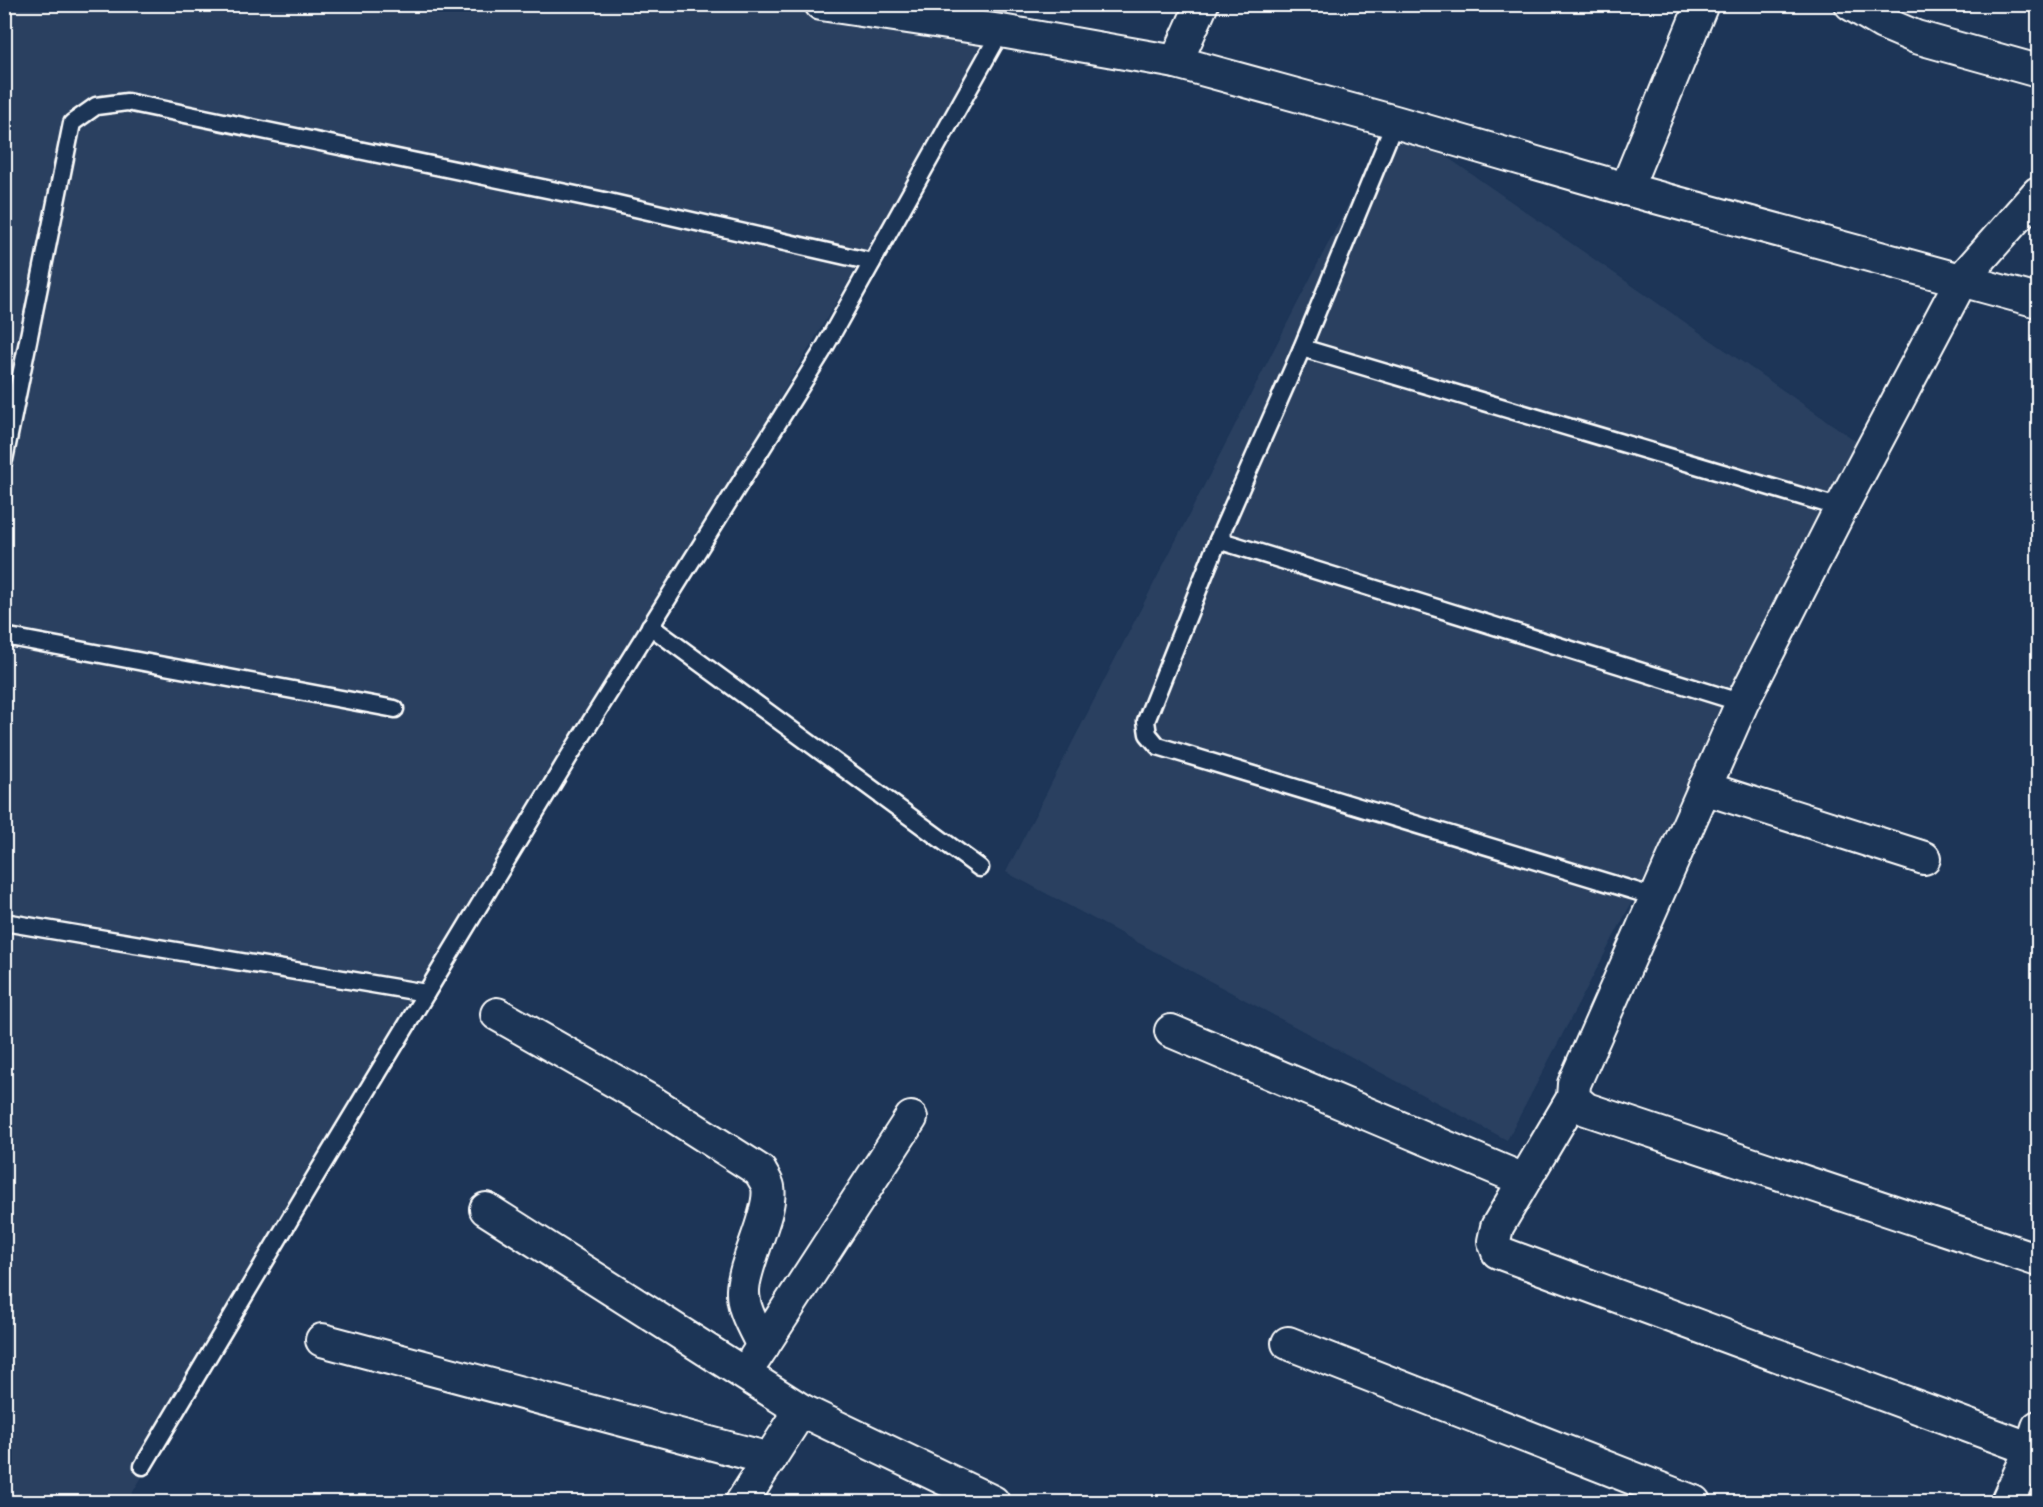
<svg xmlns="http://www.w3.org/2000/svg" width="2043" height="1507" font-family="'Gochi Hand',sans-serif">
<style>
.built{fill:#2a4161}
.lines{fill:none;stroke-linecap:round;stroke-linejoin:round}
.service-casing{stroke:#fff;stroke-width:21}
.minor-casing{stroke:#fff;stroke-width:36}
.service{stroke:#1d3557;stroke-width:16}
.minor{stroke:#1d3557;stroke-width:32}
</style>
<rect width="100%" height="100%" fill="#1d3557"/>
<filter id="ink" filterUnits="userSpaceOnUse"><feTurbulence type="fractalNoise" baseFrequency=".0167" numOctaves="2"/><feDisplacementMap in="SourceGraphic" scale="12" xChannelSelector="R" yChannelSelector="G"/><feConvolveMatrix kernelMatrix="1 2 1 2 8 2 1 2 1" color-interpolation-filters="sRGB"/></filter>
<g filter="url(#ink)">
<g class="built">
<path d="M5,5H1012L127,1502H5Z"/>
<path d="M1392,119L1869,450L1507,1140L1006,872Z"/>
</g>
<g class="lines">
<defs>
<g id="service">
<path d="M1395,122L1302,348L1218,540L1146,721L1148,734L1158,746L1655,897"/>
<path d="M1302,348L1841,508"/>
<path d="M4,460L72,123L96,106L127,102L600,200L872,262"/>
<path d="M1218,540L1742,703"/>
<path d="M650,626L980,868"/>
<path d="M4,636L395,709"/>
<path d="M4,922L426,993"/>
<path d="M143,1466L315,1177L570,755L822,352L1001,31"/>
</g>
<g id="minor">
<path d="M821,4L1001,31L1176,62L1395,122L1626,189L2038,301"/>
<path d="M1851,4L1883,23L1916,37L2038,71"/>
<path d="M1176,62L1202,4"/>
<path d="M1626,189L1702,4"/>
<path d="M2038,193L1962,279L1841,508L1742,703L1574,1084L1573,1098L1586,1109L2038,1260"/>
<path d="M1704,788L1924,858"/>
<path d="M497,1014L655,1104L760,1171C762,1176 767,1182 768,1187C773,1211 744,1262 743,1290C742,1309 755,1329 763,1346"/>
<path d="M1171,1031L1524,1180"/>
<path d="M1573,1098L1497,1227L1494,1241L1498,1252L2031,1449"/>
<path d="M486,1209L801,1410L993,1502"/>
<path d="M322,1340L770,1459"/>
<path d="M1288,1343L1694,1502"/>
<path d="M755,1358L911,1118"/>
<path d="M742,1502L801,1410"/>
<path d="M2007,1502L2031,1449L2038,1427"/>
</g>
</defs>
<use href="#service" class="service-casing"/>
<use href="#minor" class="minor-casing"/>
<use href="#service" class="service"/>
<use href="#minor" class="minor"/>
</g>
</g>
<rect width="2043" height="1507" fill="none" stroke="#1d3557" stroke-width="24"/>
<rect x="12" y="12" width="2019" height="1483" fill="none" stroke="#fff" stroke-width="2" filter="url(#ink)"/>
</svg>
